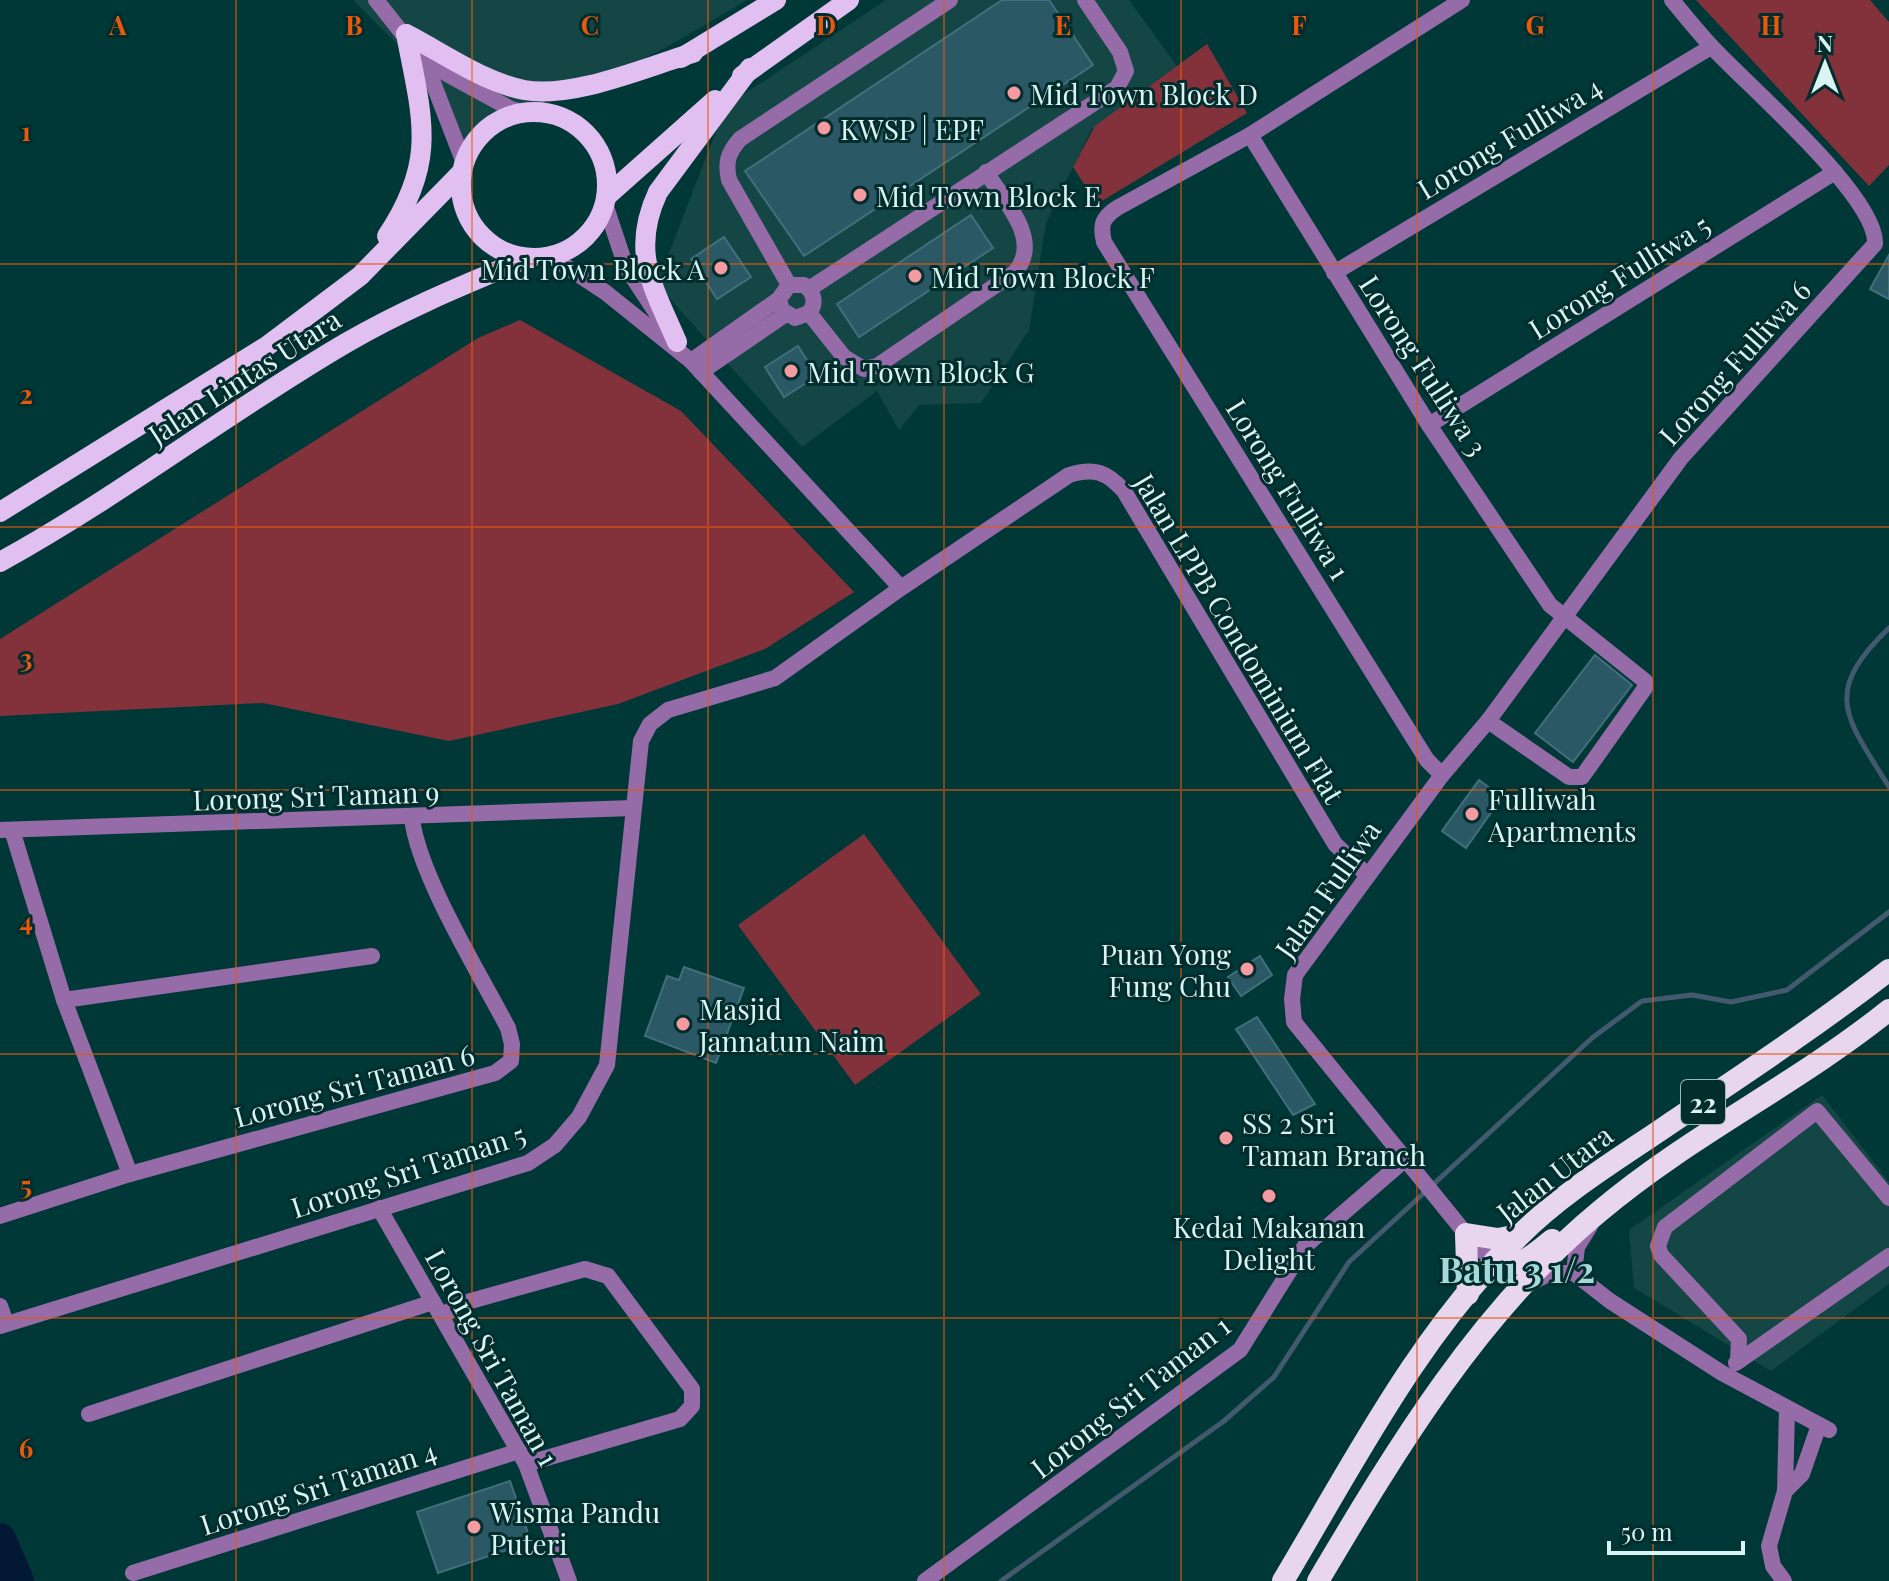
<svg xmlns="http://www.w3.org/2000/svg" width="1889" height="1581" font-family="'Playfair Display',serif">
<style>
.built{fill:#144646}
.green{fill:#83323c}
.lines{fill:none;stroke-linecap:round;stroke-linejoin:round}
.stream{stroke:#435a6e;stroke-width:5}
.river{stroke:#021835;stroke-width:32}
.building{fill:#2a5864;stroke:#416f7b;stroke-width:2}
.minor{stroke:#956ca7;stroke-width:16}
.primary{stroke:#e1bff0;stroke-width:20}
.trunk{stroke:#e7d6ee;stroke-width:22}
.grid{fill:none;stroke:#e8590c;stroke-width:2;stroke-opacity:0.55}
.poi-dot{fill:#f49aa1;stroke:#032c2d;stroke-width:3}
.labels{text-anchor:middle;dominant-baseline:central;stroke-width:6;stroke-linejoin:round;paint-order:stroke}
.shield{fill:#032c2d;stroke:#9ab8b8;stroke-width:2}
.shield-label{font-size:26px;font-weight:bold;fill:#daf4f4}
.poi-label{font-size:28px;fill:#daf4f4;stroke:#032c2d;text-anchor:start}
.street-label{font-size:28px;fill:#daf4f4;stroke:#032c2d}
.district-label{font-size:36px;font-weight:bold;fill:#a5dad9;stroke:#032c2d}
.grid-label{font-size:26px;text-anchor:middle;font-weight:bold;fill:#e8590c;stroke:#032c2d;stroke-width:6;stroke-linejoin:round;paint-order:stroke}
</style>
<rect width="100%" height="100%" fill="#003838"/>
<g class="built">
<path d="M353,0H747L665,48L564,97L498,124L459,167L425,72Z"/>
<path d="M886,0H1129L1177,66L1091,130L1046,223L1029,330L981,403L919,405L899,430L877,391L802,447L657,284L726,106Z"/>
<path d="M1822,1095L1889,1182V1284L1771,1371L1634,1288L1629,1230Z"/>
</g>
<g class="green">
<path d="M1696,0H1870L1889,22V165L1869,186Z"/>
<path d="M1207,44L1247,113L1097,204L1073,167L1095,126Z"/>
<path d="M520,320L681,411L854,592L765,649L618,704L449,741L263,703L0,716V639L478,338Z"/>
<path d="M864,834L981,994L855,1085L738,925Z"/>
</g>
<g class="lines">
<g class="stream">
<path d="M1889,628C1820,694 1847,718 1889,787"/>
<path d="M1001,1581L1224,1421L1274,1377L1349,1262L1592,1038L1642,1001L1692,995L1731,1002L1787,990L1889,912"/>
</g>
<path class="river" d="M0,1539L18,1581"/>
</g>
<g class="building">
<path d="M1002,0H1049L1093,65L804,256L745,171Z"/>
<path d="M971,215L993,248L859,337L837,304Z"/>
<path d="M724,237L751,277L717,299L691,259Z"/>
<path d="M1889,255V299L1870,289Z"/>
<path d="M798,346L817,376L784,397L765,367Z"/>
<path d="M1595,655L1632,685L1573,762L1535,733Z"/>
<path d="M1479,780L1502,797L1466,848L1442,831Z"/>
<path d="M1260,956L1272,975L1241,996L1228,977Z"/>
<path d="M684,967L744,988L716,1063L645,1036L667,976L679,980Z"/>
<path d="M1257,1017L1315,1104L1293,1115L1236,1029Z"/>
<path d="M510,1481L531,1542L438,1573L417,1512Z"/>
</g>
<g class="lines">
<g class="minor">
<path d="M376,0L425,62L511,109L523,112"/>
<path d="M425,62L464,163"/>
<path d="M1250,135L1429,425L1550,605L1645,681V688L1582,777H1569L1488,721"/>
<path d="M605,204L626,267L661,320"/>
<path d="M550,256L605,292L691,361L901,588"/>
<path d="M1334,273L1711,47"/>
<path d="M789,285L729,180C725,162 728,153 740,139L950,0"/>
<path d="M809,289L1117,88L1126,71L1120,52L1085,0"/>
<path d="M809,313L844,357L864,369L877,366L1015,272C1043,240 1004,201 986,172"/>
<path d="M691,361L779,299L789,285H804C814,292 817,303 809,313L795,318L782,310L779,299"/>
<path d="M701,372L786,314"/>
<path d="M1429,425L1835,172"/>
<path d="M1442,775L1427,760L1104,242C1100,225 1102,218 1117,208L1250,135L1462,0"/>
<path d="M0,830L633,808"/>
<path d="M12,830L64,1000L130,1174"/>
<path d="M64,1000L372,956"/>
<path d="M379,1208L526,1464L569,1581"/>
<path d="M0,1216L130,1174L495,1073L511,1061L512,1044L508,1028C480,974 418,874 412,818"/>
<path d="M1494,1262L1466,1234L1294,1022L1292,999L1295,975L1442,775L1488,721L1681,458L1875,244C1878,197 1747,85 1712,47C1698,32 1685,16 1672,0"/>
<path d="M1574,1273L1610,1301L1722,1373L1829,1430"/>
<path d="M1574,1273L1577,1247L1590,1226"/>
<path d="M1531,1283L1550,1273H1574"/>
<path d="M0,1306L6,1323"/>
<path d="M442,1316L460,1304L585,1269L608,1276L692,1389V1406L680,1419L526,1464"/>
<path d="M0,1326L528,1163L555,1145L579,1117L607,1065L641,741L650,724L668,710L775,678L901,588L1069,475C1094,467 1107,472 1124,491L1335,844L1367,875"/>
<path d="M1738,1361L1739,1339L1661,1255L1658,1246L1665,1227L1817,1111L1889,1198"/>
<path d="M1736,1363L1889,1256"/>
<path d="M89,1414L433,1302"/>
<path d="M1785,1491L1787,1410"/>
<path d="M133,1573L519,1451"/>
<path d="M925,1581L1240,1350L1305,1246L1407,1158"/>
<path d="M1784,1581L1773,1566L1769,1546L1785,1491L1802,1474L1819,1425"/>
</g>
<g class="primary">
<path d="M406,34C443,53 483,82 524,90C573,99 646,67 693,53"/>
<path d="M681,58L776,0"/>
<path d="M742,76L849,0"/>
<circle cx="534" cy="185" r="73"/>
<path d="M608,195L715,100"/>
<path d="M387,236C438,160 422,118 406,34"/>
<path d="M677,342C653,286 630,252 658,192L750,68"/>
<path d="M0,512L267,346L360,276L461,173"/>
<path d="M0,562C120,496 228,412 346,343C404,309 466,284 528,258"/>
</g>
<g class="trunk">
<path d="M1494,1262C1516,1273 1535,1253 1552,1240"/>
<path d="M1468,1294L1466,1234L1498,1239L1519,1235"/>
<path d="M1283,1581C1354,1462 1419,1334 1519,1236C1562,1193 1615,1161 1665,1127C1741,1076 1817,1026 1889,970"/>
<path d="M1318,1581C1397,1448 1479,1311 1600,1211C1690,1135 1797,1084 1889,1010"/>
</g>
</g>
<path class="grid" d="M236,0V1581M472,0V1581M708,0V1581M944,0V1581M1181,0V1581M1417,0V1581M1653,0V1581M0,264H1889M0,527H1889M0,790H1889M0,1054H1889M0,1318H1889"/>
<g class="poi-dot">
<circle cx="1014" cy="93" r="8"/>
<circle cx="824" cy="128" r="8"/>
<circle cx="860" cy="195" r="8"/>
<circle cx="721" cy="268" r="8"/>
<circle cx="915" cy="276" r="8"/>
<circle cx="791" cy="371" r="8"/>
<circle cx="1472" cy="814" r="8"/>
<circle cx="1247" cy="969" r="8"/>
<circle cx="683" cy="1024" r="8"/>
<circle cx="1226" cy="1138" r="8"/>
<circle cx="1269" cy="1196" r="8"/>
<circle cx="474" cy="1527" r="8"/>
</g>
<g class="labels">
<rect class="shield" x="1681" y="1080" width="44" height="44" rx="6"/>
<g class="shield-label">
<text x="1703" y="1102">22</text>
</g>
<g class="poi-label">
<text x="1030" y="93">Mid Town Block D</text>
<text x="840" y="128">KWSP | EPF</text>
<text x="876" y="195">Mid Town Block E</text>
<text x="705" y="268" text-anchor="end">Mid Town Block A</text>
<text x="931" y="276">Mid Town Block F</text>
<text x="807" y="371">Mid Town Block G</text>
<text x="1488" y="798">Fulliwah<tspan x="1488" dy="32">Apartments</tspan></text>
<text x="1231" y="953" text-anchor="end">Puan Yong<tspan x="1231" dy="32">Fung Chu</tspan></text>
<text x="699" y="1008">Masjid<tspan x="699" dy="32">Jannatun Naim</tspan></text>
<text x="1242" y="1122">SS 2 Sri<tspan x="1242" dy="32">Taman Branch</tspan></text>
<text x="1269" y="1226" text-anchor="middle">Kedai Makanan<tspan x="1269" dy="32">Delight</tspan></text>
<text x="490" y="1511">Wisma Pandu<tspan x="490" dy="32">Puteri</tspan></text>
</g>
<g class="street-label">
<text transform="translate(1509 137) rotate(-31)">Lorong Fulliwa 4</text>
<text transform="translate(1619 276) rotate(-32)">Lorong Fulliwa 5</text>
<text transform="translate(1734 362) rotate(-48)">Lorong Fulliwa 6</text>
<text transform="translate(1424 365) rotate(57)">Lorong Fulliwa 3</text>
<text transform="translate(244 376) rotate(-33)">Jalan Lintas Utara</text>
<text transform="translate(1289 489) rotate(58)">Lorong Fulliwa 1</text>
<text transform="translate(1240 638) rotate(59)">Jalan LPPB Condominium Flat</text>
<text transform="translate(316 795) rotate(-2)">Lorong Sri Taman 9</text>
<text transform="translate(1327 889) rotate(-55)">Jalan Fulliwa</text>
<text transform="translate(354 1085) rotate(-15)">Lorong Sri Taman 6</text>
<text transform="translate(408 1170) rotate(-18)">Lorong Sri Taman 5</text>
<text transform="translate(1554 1173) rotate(-38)">Jalan Utara</text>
<text transform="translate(493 1357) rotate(61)">Lorong Sri Taman 1</text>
<text transform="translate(1130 1396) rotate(-38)">Lorong Sri Taman 1</text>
<text transform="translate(318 1487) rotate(-18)">Lorong Sri Taman 4</text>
</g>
<g class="district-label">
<text x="1517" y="1268">Batu 3 1/2</text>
</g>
</g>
<g class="grid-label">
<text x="118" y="35">A</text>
<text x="354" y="35">B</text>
<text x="590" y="35">C</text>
<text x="826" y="35">D</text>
<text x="1063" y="35">E</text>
<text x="1299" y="35">F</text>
<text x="1535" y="35">G</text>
<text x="1771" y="35">H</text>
<text x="26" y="141">1</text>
<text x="26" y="404">2</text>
<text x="26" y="668">3</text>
<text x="26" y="931">4</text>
<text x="26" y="1195">5</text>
<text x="26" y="1458">6</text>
</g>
<g transform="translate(1825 64)" stroke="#032c2d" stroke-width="6" paint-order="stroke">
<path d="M0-6L14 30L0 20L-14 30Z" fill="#daf4f4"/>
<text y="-12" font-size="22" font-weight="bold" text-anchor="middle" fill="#daf4f4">N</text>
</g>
<path d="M1609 1541v12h134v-12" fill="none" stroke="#daf4f4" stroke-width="4"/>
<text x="1621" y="1541" font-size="24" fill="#daf4f4" stroke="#032c2d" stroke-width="6" paint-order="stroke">50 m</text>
</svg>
